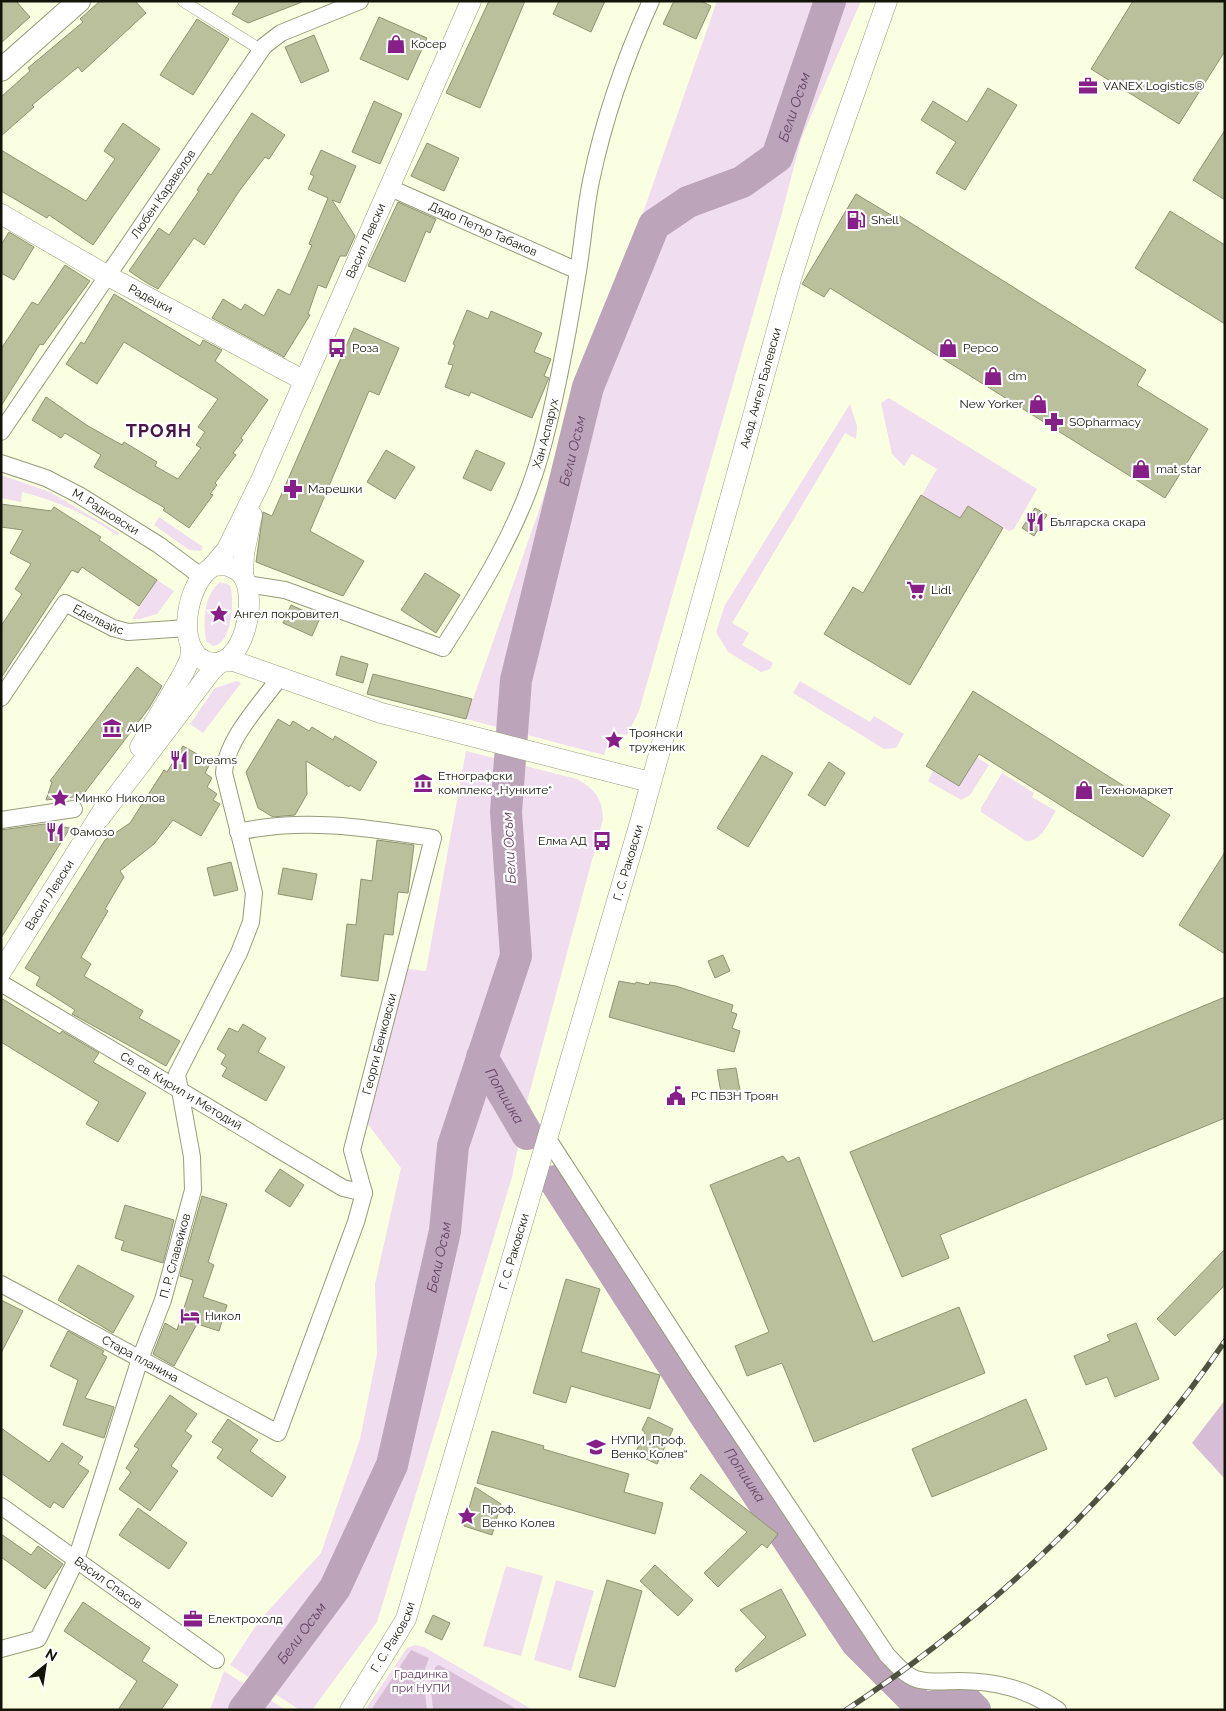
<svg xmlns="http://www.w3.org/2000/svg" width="1226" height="1711" viewBox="0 0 1226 1711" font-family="Raleway,sans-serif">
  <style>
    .green { fill: #f0ddef }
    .forest { fill: #d7bed6 }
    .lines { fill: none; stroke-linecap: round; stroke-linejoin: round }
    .river { stroke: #bca4bb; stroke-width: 32 }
    .building { fill: #babf9c; stroke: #8f9372 }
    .pedestrian-casing { stroke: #979b7a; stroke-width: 12 }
    .minor-casing { stroke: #979b7a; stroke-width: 18 }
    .tertiary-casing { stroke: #979b7a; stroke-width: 21 }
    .secondary-casing { stroke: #979b7a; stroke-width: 24 }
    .pedestrian { stroke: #fff; stroke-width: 11 }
    .minor { stroke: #fff; stroke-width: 16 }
    .tertiary { stroke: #fff; stroke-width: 20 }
    .secondary { stroke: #fff; stroke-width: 22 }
    .rail-casing { stroke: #4f5141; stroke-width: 5.5 }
    .rail { stroke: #fff; stroke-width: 4; stroke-dasharray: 11; stroke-linecap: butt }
    .labels { text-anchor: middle; stroke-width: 4.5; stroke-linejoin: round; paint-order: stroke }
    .poi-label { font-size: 12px; fill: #131408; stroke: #fff; text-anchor: start }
    .street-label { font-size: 12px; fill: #131408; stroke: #fff }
    .park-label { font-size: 12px; fill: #644063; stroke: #fff }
    .water-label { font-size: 14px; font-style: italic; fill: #654164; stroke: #fff }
    .district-label { font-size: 18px; font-weight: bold; letter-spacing: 1px; fill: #461647; stroke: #fff }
  </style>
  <rect width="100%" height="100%" fill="#faffe2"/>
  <!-- green -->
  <g class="green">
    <polygon points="717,1 861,1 801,139 782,213 639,711 627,735 611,733 604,755 466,719"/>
    <polygon points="889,398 1037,489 1014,529 1009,531 968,507 960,518 922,495 937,469 912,454 904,466 892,454 881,403"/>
    <polygon points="850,404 857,426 856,439 845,433 732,623 749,633 742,645 773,663 770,669 761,672 728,652 716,632 725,605"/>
    <path d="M 1,475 L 50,492 L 119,533 L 118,536 C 88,515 58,501 22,492 L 21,502 L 1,498 Z"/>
    <polygon points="159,517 203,547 201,551 189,550 154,525"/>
    <polygon points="157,580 174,591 157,614 140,619 132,619"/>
    <path d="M 220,582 L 230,585 C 235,600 232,644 213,646 L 206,641 C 203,622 203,596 220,582 Z"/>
    <polygon points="237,681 241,683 203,733 190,724 215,688"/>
    <polygon points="800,681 870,722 874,716 904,734 896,748 884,749 793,693"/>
    <polygon points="947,739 989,765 970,795 961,800 928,781 933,771 959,786 973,764"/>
    <path d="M 466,751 L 577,779 C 596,790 602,798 603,819 L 527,1102 L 512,1177 L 377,1622 L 312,1710 L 300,1710 L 230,1665 L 259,1621 L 321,1553 L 360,1439 L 377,1354 L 375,1284 L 401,1168 L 361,1115 L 401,968 L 426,971 Z"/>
    <path d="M 1002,773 L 1034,793 L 1032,797 L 1056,811 C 1048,822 1042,842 1026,841 L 981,812 L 981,808 Z"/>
    <polygon points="506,1566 543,1576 521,1656 483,1646"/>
    <polygon points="556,1580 594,1591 571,1671 534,1660"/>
    <polygon points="415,1645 424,1647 533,1710 365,1710 407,1648"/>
    <polygon points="224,1671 286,1710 210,1710"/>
    <polygon points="925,1693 959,1710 907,1710"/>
  </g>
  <!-- forest -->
  <g class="forest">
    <polygon points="559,1175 565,1178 879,1645 860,1655 584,1249 552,1186 553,1178"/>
    <polygon points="1225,1400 1225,1479 1192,1443"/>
    <polygon points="411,1650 429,1658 423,1674 427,1710 371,1710"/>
    <polygon points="439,1665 518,1710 433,1710 430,1678 436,1666"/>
  </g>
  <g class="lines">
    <!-- river -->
    <g class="river">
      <path id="s1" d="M 482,1057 L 527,1134"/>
      <path id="s2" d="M 555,1181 L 703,1412 L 857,1643 L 922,1708 L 966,1701 L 975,1710"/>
      <path id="s3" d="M 244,1710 L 335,1588 L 392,1465 L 445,1231 L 453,1146 L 516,956 L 506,812 L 516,680 L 588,387 L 654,225 L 688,202 L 742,182 L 777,157 L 830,1"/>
    </g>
  </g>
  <!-- building -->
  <g class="building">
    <polygon points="1,1 16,1 30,17 1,43"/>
    <polygon points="100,1 135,1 146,13 82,72 78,67 32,105 34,107 1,136 1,97 30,71 28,68 83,22 80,19"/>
    <polygon points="240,1 301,1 302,2 248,23 232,14"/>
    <polygon points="489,1 525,1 480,108 446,93"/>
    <polygon points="559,1 605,1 591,32 553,14"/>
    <polygon points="674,1 701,1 711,6 696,39 663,24"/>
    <polygon points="1133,1 1225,1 1225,51 1179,124 1091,69"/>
    <polygon points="379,17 427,38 408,80 360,59"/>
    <polygon points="197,19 229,39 193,95 160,75"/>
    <polygon points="314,35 329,71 301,83 285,47"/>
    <polygon points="988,88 1017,105 965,190 936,173 956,142 921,120 933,101 967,122"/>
    <polygon points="374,101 402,114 380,164 352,152"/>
    <polygon points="252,113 285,135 269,159 265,157 240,190 204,245 194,238 158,289 147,283 129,271 159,228 169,235 199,191 197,190 208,173 211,175"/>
    <polygon points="123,123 160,149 93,245 49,215 47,218 1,191 1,150 86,201 115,159 104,151"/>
    <polygon points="1225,130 1225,200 1193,180"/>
    <polygon points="427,143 459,158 444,191 411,176"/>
    <polygon points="321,150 356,166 340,203 332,200 355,236 346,256 340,256 326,288 318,285 308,314 310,315 284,357 212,318 223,299 241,310 245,304 264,316 278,289 290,295 312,245 309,244 328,198 308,189 314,176 310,174"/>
    <polygon points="856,194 896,218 898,215 1146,370 1137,385 1208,429 1165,498 830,288 824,297 802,284"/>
    <polygon points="398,202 436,219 430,233 426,231 405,282 368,266"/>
    <polygon points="1170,211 1225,245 1225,324 1135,268"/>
    <polygon points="9,232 34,247 14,280 1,273 1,245"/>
    <polygon points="65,265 90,281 43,345 40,344 1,406 1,349 32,302 38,305"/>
    <polygon points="114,294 200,346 203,340 222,350 215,361 268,400 241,438 243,440 233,453 236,455 215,483 217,485 210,494 213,495 189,528 163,510 165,508 94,467 101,455 65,433 61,438 32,420 46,397 88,426 122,445 124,442 157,462 155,466 178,479 201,448 196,445 205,432 198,427 218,399 124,342 97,384 66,364 81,342 84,344"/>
    <polygon points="467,310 488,319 491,311 542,333 534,352 551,359 544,376 549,378 548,380 532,418 471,392 469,396 445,387 453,365 448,364 455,345 453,344"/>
    <polygon points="354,328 399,348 379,395 369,391 310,531 364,561 343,596 256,562 263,512 272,516"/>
    <polygon points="386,450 415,467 395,499 367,482"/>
    <polygon points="476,450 505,463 491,491 463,478"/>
    <polygon points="921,495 960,518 968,506 1003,528 910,685 824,634 853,587 863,593"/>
    <polygon points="1,504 51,511 54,507 101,537 99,540 157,580 139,606 82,567 78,573 72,570 1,678 1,626 22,594 15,589 31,564 10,553 23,530 1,527"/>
    <polygon points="1035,508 1047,515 1034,536 1022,528"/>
    <polygon points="425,573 460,595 436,633 401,610"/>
    <polygon points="291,605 320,618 312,636 283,623"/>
    <polygon points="341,656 368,664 363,683 336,675"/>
    <polygon points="137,667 162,686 149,708 82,796 46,800 52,782 50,781"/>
    <polygon points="373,674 472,699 466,719 367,694"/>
    <polygon points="973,691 1170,815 1143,857 979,754 959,786 926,766"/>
    <polygon points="278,719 290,726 293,721 309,731 312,727 333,740 335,736 377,762 360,791 350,785 349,787 306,761 307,794 295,815 273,817 258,808 246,772"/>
    <polygon points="183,746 211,762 205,773 212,778 207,787 217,794 213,800 220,804 201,836 173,820 154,844 120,871 124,877 105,909 108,911 81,957 91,964 84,976 143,1011 139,1018 180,1041 166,1066 72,1014 75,1010 36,985 40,977 25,968 105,840 130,823 164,770 167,772"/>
    <polygon points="762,755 793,773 748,847 717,828"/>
    <polygon points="829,762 845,773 825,806 808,795"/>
    <polygon points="44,824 70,828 1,938 1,830"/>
    <polygon points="377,840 414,845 408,893 398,892 393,935 384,934 378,981 341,976 347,924 356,925 361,879 372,881"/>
    <polygon points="1225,852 1225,954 1179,925"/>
    <polygon points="231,862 238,890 214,896 207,868"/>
    <polygon points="283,868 317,874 312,900 278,894"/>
    <polygon points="723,955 730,971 715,978 708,961"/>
    <polygon points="619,981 635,984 636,982 649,985 650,982 676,986 733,1005 731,1012 737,1014 732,1028 740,1031 734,1052 609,1017"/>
    <polygon points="1225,997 1225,1118 940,1235 949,1258 902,1277 850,1152"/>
    <polygon points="1,998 60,1034 62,1031 99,1053 93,1062 146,1093 118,1142 86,1124 99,1102 1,1042"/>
    <polygon points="243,1024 266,1038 258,1052 285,1067 266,1101 222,1076 227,1068 221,1064 226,1055 217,1049 229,1028 238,1032"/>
    <polygon points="736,1068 741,1096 722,1098 717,1070"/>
    <polygon points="783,1156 788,1162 799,1157 873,1342 959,1307 985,1373 814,1442 782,1363 747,1376 735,1346 769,1332 710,1185"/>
    <polygon points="280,1169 304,1185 290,1207 265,1191"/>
    <polygon points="202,1196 227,1204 208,1262 214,1265 203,1297 227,1305 219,1331 197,1324 174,1366 153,1354 165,1323 177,1330 193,1280 180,1276"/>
    <polygon points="125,1205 174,1220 163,1263 121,1250 124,1241 115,1238"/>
    <polygon points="1225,1249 1225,1285 1175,1336 1157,1319"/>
    <polygon points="78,1265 134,1296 113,1333 58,1300"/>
    <polygon points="566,1279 600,1289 581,1352 660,1375 650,1409 571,1386 566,1403 533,1393"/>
    <polygon points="1,1300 23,1311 1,1353"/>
    <polygon points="1136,1323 1159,1379 1115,1397 1107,1377 1086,1385 1074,1356 1110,1341 1107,1335"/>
    <polygon points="68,1331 104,1351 102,1354 107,1357 85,1398 114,1407 104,1438 63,1425 78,1380 50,1366"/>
    <polygon points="170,1395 197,1414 185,1431 192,1436 171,1466 178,1471 150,1511 119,1489 131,1472 126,1468 139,1449 134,1446"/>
    <polygon points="1026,1399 1047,1449 932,1497 912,1449"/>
    <polygon points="648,1417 673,1429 657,1464 635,1454 645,1432 642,1430"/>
    <polygon points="228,1419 258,1440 250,1451 286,1477 272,1497 217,1458 223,1449 212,1442"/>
    <polygon points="1,1428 49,1462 62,1443 83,1457 78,1464 89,1471 63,1508 54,1502 50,1508 1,1473"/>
    <polygon points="492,1431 544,1446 543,1449 629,1474 624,1492 663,1503 655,1534 477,1483"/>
    <polygon points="701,1474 778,1534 767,1548 762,1544 718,1587 704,1573 747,1532 690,1488"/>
    <polygon points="475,1487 501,1504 492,1535 464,1526"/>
    <polygon points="138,1508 187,1543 169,1569 119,1535"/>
    <polygon points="1,1534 31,1555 38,1546 63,1564 45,1589 1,1557"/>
    <polygon points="655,1565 693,1600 678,1616 640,1581"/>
    <polygon points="607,1580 642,1591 615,1687 579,1677"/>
    <polygon points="781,1589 806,1635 736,1672 735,1669 766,1637 740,1610"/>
    <polygon points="83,1602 150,1648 142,1661 178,1685 161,1710 118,1710 137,1681 64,1631"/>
    <polygon points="433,1615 450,1623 442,1640 425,1632"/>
  </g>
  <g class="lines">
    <!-- pedestrian casing -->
    <g class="pedestrian-casing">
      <polyline id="pedestrian" points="183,1 261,50"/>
    </g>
    <!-- minor casing -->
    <g class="minor-casing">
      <g id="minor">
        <path id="s4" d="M 388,187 L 578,271"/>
        <path id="s5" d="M 1,432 L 264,46 L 281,33 L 360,1"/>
        <path id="s6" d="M 1,463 L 46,478 L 79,495 L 159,545 L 202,577"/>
        <path id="s7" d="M 247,584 L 285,590 L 443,648 C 482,587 520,526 540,456 C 557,396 568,333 578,271 C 583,241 585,210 591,181 C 604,119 625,58 651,1"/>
        <path id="s8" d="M 1,698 L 65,603 L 113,628 L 128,632 L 188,628"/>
        <polyline points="1,820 74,809"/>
        <path id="s9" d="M 1,983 L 343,1188 L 364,1193"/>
        <path d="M 546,1136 L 697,1369 L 887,1655 C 896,1664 907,1678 920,1680 C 932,1683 947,1681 959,1681 C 996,1681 1027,1689 1058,1710"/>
        <path id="s10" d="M 1,1284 L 278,1433 L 356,1222 L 364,1193 L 352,1150 L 433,838 C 369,828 303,817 238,832"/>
        <path id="s11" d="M 1,1506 L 216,1660"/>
        <path id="s12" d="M 1,1649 L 38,1639 L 76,1560 L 140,1359 L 163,1300 L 193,1190 L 192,1157 L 177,1074 L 239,953 L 251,922 L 254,893 L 224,773 C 226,739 261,704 280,677"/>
      </g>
    </g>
    <!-- tertiary casing -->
    <g class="tertiary-casing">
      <g id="tertiary">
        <path id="s13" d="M 1,214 L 108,276 L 303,380"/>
        <path d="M 226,565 C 232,568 238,569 242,575 C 259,596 244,672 208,662 C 174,652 186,583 212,567 C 215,565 222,566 226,565 Z"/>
        <path id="s14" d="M 213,566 L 227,549 L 261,480 L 471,1"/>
        <polyline points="243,575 244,554 252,515"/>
        <polyline points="140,747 184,672 190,659 191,648"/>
        <polyline points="99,819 212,670 221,662 234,661 381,713 650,782"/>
        <path id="s15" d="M 1,972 L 105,807"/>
        <path id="s16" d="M 350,1710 L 406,1619 L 639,826 L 791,279 L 809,222 L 887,1"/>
      </g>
    </g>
    <!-- secondary casing -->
    <g class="secondary-casing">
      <polyline id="secondary" points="1,70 79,1"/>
    </g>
    <!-- pedestrian -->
    <use href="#pedestrian" class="pedestrian"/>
    <!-- minor -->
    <use href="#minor" class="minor"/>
    <!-- tertiary -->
    <use href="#tertiary" class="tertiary"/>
    <!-- secondary -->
    <use href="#secondary" class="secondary"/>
    <!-- rail casing -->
    <g class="rail-casing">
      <path id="rail" d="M 846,1710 C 993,1613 1125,1487 1225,1341"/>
    </g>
    <!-- rail -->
    <use href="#rail" class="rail"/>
  </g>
  <!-- icons -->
  <defs>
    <g id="shop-bare" transform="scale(1.5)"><path d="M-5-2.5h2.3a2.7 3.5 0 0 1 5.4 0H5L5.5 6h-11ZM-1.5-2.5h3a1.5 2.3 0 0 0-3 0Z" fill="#862088" stroke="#fff" stroke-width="2.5" paint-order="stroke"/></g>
    <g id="office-bare" transform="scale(1.5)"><path d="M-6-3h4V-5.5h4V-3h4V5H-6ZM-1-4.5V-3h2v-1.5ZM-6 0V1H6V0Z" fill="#862088" stroke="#fff" stroke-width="2.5" paint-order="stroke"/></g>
    <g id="fuel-bare" transform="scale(1.5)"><path d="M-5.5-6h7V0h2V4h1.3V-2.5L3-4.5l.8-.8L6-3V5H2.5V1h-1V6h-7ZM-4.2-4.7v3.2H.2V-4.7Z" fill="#862088" stroke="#fff" stroke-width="2.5" paint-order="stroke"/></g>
    <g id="bus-bare" transform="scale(1.5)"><path d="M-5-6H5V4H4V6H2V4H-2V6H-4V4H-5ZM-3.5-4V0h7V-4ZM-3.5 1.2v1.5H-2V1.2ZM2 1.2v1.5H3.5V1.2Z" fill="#862088" stroke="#fff" stroke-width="2.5" paint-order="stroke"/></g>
    <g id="pharmacy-bare" transform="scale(1.5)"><path d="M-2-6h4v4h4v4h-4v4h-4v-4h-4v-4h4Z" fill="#862088" stroke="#fff" stroke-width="2.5" paint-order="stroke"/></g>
    <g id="restaurant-bare" transform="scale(1.5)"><path d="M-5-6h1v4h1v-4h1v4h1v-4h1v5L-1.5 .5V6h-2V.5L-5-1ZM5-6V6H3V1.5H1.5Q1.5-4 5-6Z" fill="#862088" stroke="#fff" stroke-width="2.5" paint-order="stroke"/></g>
    <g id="supermarket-bare" transform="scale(1.5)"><path d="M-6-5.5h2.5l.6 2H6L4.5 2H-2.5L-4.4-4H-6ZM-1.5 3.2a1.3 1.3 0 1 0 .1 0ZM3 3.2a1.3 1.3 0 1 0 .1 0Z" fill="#862088" stroke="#fff" stroke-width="2.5" paint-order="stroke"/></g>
    <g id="sight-bare" transform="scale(1.5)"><path d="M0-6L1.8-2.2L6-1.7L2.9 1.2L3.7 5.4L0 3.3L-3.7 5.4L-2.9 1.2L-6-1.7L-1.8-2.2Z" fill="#862088" stroke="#fff" stroke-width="2.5" paint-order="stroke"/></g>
    <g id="museum-bare" transform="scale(1.5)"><path d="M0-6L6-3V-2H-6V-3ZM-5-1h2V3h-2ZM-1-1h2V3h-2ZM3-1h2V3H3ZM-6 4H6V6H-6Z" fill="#862088" stroke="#fff" stroke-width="2.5" paint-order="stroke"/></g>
    <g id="civic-bare" transform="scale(1.5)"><path d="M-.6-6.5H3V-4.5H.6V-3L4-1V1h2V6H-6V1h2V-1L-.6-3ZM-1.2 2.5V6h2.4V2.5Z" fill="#862088" stroke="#fff" stroke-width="2.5" paint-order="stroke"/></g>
    <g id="hotel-bare" transform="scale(1.5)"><path d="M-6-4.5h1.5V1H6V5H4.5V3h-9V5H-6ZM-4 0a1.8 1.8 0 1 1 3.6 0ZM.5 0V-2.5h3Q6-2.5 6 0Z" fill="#862088" stroke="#fff" stroke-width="2.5" paint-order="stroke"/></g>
    <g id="school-bare" transform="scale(1.5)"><path d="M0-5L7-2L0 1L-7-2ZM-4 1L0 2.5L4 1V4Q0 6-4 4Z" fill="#862088" stroke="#fff" stroke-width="2.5" paint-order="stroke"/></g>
  </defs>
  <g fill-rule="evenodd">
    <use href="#shop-bare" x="396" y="44"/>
    <use href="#office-bare" x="1088" y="86"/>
    <use href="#fuel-bare" x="856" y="220"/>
    <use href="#bus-bare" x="337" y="348"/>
    <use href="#shop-bare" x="948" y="348"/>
    <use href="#shop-bare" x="993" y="376"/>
    <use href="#shop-bare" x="1038" y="404"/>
    <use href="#pharmacy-bare" x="1054" y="422"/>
    <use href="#shop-bare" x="1141" y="469"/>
    <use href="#pharmacy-bare" x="293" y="489"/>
    <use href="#restaurant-bare" x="1035" y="522"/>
    <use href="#supermarket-bare" x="916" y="590"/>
    <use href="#sight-bare" x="219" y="614"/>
    <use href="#museum-bare" x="112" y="728"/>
    <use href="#sight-bare" x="614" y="740"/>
    <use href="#restaurant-bare" x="179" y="760"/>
    <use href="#museum-bare" x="423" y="783"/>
    <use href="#shop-bare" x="1084" y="790"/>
    <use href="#sight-bare" x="60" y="798"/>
    <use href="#restaurant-bare" x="55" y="832"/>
    <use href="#bus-bare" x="602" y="841"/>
    <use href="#civic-bare" x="676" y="1096"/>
    <use href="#hotel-bare" x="190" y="1316"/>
    <use href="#school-bare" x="596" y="1447"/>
    <use href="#sight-bare" x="467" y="1516"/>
    <use href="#office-bare" x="193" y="1619"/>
  </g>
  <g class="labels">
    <!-- poi labels -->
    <g class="poi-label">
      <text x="411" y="48">Косер</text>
      <text x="1103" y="90">VANEX Logistics®</text>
      <text x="871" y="224">Shell</text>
      <text x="352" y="352">Роза</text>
      <text x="963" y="352">Pepco</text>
      <text x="1008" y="380">dm</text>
      <text x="1023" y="408" text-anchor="end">New Yorker</text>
      <text x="1069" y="426">SOpharmacy</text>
      <text x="1156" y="473">mat star</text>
      <text x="308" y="493">Марешки</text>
      <text x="1050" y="526">Българска скара</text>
      <text x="931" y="594">Lidl</text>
      <text x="234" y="618">Ангел покровител</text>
      <text x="127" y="732">АИР</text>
      <text x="629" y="737">Троянски<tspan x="629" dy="14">труженик</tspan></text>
      <text x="194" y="764">Dreams</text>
      <text x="438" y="780">Етнографски<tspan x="438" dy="14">комплекс „Нунките“</tspan></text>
      <text x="1099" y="794">Техномаркет</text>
      <text x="75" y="802">Минко Николов</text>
      <text x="70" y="836">Фамозо</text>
      <text x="587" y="845" text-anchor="end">Елма АД</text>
      <text x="691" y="1100">РС ПБЗН Троян</text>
      <text x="205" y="1320">Никол</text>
      <text x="611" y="1444">НУПИ „Проф.<tspan x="611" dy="14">Венко Колев“</tspan></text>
      <text x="482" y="1513">Проф.<tspan x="482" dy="14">Венко Колев</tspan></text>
      <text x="208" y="1623">Електрохолд</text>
    </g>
    <!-- street labels -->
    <g class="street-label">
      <text dy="4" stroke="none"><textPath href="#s5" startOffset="288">Любен Каравелов</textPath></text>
      <text dy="4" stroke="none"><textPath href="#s4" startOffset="104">Дядо Петър Табаков</textPath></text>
      <text dy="4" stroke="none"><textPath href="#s14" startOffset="360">Васил Левски</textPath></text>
      <text dy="4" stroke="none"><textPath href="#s13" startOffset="172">Радецки</textPath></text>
      <text dy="4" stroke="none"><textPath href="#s16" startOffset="1388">Акад. Ангел Балевски</textPath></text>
      <text dy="4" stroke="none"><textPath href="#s7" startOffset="446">Хан Аспарух</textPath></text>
      <text dy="4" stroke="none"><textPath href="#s6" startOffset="116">М. Радковски</textPath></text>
      <text dy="4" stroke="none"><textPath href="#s8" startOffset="152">Еделвайс</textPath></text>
      <text dy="4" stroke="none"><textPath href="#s16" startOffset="895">Г. С. Раковски</textPath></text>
      <text dy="4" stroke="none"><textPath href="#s15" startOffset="91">Васил Левски</textPath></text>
      <text dy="4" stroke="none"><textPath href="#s10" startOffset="724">Георги Бенковски</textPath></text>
      <text dy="4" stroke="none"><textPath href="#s9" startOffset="210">Св. св. Кирил и Методий</textPath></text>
      <text dy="4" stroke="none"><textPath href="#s16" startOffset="490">Г. С. Раковски</textPath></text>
      <text dy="4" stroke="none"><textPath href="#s12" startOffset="446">П. Р. Славейков</textPath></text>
      <text dy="4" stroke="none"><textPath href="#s10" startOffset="158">Стара планина</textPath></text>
      <text dy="4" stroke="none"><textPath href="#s11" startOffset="132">Васил Спасов</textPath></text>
      <text dy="4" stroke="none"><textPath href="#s16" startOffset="85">Г. С. Раковски</textPath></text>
    </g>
    <!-- park labels -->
    <g class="park-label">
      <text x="421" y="1678">Градинка<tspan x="421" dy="14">при НУПИ</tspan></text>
    </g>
    <!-- water labels -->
    <g class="water-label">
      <text dy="5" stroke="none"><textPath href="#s3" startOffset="1761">Бели Осъм</textPath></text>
      <text dy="5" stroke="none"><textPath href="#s3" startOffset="1326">Бели Осъм</textPath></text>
      <text transform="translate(509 848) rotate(-93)" y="5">Бели Осъм</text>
      <text dy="5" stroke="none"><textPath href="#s1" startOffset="45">Попишка</textPath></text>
      <text dy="5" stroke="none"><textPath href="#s3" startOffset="501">Бели Осъм</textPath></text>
      <text dy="5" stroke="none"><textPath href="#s2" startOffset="350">Попишка</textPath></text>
      <text dy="5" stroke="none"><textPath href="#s3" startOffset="96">Бели Осъм</textPath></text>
    </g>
    <!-- district labels -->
    <g class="district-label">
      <text x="159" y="437">ТРОЯН</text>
    </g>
  </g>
  <!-- border -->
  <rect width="1226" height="1711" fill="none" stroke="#131408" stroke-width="5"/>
  <!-- north arrow -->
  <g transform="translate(45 1666) rotate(30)" stroke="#ffffff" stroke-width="4" paint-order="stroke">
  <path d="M0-4L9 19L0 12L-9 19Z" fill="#131408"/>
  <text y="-8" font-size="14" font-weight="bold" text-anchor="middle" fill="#131408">N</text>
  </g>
</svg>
